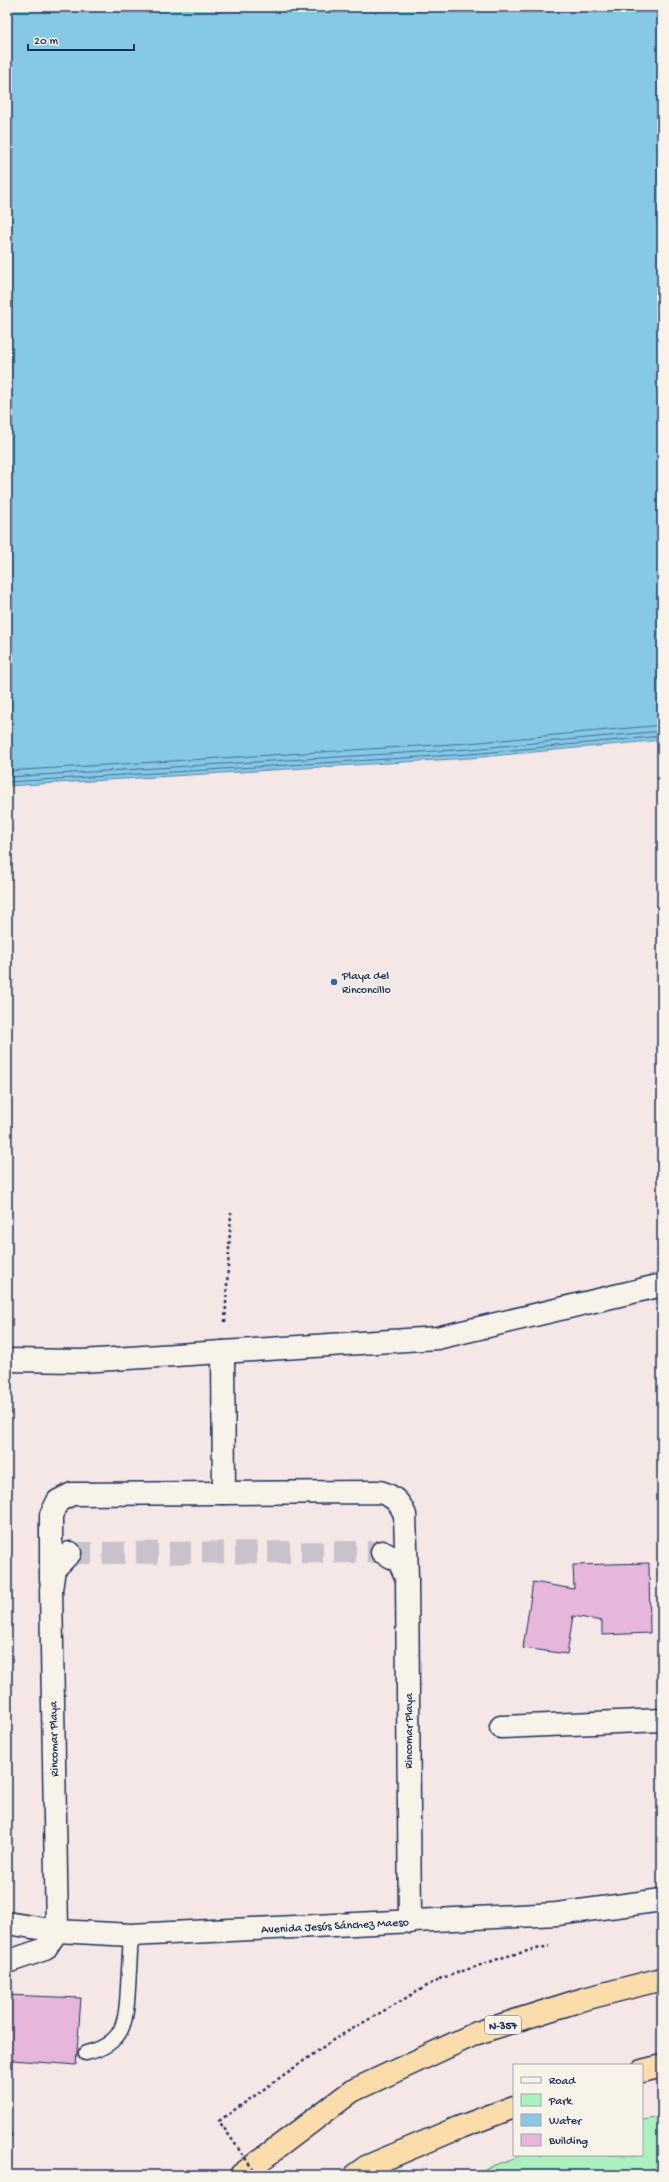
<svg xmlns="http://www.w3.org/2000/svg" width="669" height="2182" viewBox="0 0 669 2182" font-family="'Gochi Hand',sans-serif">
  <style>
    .green { fill: #aaf1be; stroke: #62908e }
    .water { fill: #85c9e6; stroke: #5b8bb0 }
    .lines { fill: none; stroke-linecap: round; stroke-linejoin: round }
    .shore { stroke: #456d94; stroke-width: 1 }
    .building { fill: #e6b7da; stroke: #1b2f5e }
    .street-tunnel { stroke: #c9c2ca; stroke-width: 22; stroke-dasharray: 22 11; stroke-linecap: butt }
    .lane-casing { stroke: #1b2f5e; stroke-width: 17 }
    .street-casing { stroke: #1b2f5e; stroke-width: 25 }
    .secondary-casing { stroke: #1b2f5e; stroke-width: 25 }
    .highway-casing { stroke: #1b2f5e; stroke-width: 25 }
    .path { stroke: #1b2f5e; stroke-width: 2.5; stroke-dasharray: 3 3; stroke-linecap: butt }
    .lane { stroke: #f7f3e8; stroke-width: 14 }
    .street { stroke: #f7f3e8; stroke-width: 22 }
    .secondary { stroke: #f7f3e8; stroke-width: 22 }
    .highway { stroke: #fbddab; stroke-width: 22 }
    .path-bridge { stroke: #1b2f5e; stroke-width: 2.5; stroke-dasharray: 3 3; stroke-linecap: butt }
    .poi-dot { fill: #1f6fb2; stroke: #f7f3e8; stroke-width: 1.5 }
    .labels { text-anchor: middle; stroke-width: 3; stroke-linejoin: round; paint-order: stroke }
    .shield { fill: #f7f3e8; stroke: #5d6a87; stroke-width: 1 }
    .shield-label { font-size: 11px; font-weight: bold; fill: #1b2f5e }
    .poi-label { font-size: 12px; fill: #1b2f5e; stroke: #f7f3e8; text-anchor: start }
    .street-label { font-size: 12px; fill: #1b2f5e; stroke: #f7f3e8 }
  </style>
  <rect width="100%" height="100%" fill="#f4e7e5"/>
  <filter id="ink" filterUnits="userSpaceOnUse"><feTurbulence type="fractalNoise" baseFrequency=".025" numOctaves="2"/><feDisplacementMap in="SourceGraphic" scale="8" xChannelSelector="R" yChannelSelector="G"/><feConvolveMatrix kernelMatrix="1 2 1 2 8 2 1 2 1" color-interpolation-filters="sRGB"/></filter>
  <g filter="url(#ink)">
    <!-- green -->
    <polygon class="green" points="662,2117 662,2166 637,2175 469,2175 522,2155 642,2155 642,2120"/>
    <!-- water -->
    <polygon class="water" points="7,7 662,7 662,740 470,758 7,786"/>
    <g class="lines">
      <!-- shore -->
      <g class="shore">
        <polyline points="7,771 469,743 662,725"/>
        <polyline points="7,777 470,749 662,731"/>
        <polyline points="7,782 470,754 662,736"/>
      </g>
    </g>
    <!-- building -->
    <g class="building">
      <polygon points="649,1563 650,1633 602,1635 602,1621 573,1616 567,1654 523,1648 533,1582 574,1589 573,1565"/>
      <polygon points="7,1995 81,1998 76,2065 12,2060 7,2062"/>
      <polygon points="7,2124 12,2136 7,2139"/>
    </g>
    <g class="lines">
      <!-- street-tunnel -->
      <polyline class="street-tunnel" points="70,1553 382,1552"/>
      <!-- lane casing -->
      <g class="lane-casing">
        <path id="lane" d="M 86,2053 C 124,2044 126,2023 128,1988 C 129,1970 130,1953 131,1935"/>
      </g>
      <!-- street casing -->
      <g class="street-casing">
        <g id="street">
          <polyline points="223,1352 224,1493"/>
          <polyline points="7,1360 82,1361 437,1338 662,1285"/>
          <polyline points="382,1552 399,1561 407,1579 410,1922"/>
          <path d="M 51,1580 L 51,1515 L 58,1501 L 72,1494 L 380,1492 C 393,1496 400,1502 405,1515 L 407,1579"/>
          <polyline points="501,1727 662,1720"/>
          <polyline points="57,1931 51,1590 54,1569 70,1553"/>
        </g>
      </g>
      <!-- secondary casing -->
      <g class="secondary-casing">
        <g id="secondary">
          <polyline points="7,1923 57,1931 131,1935 557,1914 662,1900"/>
          <polyline points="7,1962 45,1949 57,1931"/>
        </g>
      </g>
      <!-- highway casing -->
      <g class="highway-casing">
        <g id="highway">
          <polyline points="642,2071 662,2066"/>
          <polyline points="241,2175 352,2091 477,2033 584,1999 662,1979"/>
          <polyline points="355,2175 366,2167 458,2128 514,2107"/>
        </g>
      </g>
      <!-- path -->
      <g class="path">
        <polyline points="225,1322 231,1213"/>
        <polyline points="439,1979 507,1956 549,1946"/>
        <polyline points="656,2175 662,2173"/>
      </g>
      <!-- lane -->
      <use href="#lane" class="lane"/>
      <!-- street -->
      <use href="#street" class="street"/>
      <!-- secondary -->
      <use href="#secondary" class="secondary"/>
      <!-- highway -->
      <use href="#highway" class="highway"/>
      <!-- path-bridge -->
      <polyline class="path-bridge" points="257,2175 219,2121 333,2040 439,1979"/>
    </g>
  </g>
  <!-- markers -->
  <circle class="poi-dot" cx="334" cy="982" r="4"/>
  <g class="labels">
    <!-- shield labels -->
    <rect class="shield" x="485" y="2016" width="36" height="18" rx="3"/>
    <g class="shield-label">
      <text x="503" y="2029">N-357</text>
    </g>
    <!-- poi labels -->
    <g class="poi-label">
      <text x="342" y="979">Playa del<tspan x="342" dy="14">Rinconcillo</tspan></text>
    </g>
    <!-- street labels -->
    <g class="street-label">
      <text transform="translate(408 1731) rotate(-90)" y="4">Rincomar Playa</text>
      <text transform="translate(53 1739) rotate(-91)" y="4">Rincomar Playa</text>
      <text transform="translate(335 1925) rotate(-3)" y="4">Avenida Jesús Sánchez Maeso</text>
    </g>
  </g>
  <!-- margin -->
  <rect width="669" height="2182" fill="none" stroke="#f7f3e8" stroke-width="24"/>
  <rect x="12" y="12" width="645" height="2158" fill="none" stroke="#1b2f5e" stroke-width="1.5" filter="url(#ink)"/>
  <!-- legend -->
  <rect x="513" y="2064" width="130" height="92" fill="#f7f3e8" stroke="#9fa5b1"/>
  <rect x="521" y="2077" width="20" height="6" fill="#f7f3e8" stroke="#9fa5b1"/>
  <text x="549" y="2084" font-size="12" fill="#1b2f5e">Road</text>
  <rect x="521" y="2094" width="20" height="12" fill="#aaf1be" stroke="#9fa5b1"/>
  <text x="549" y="2104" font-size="12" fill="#1b2f5e">Park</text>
  <rect x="521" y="2114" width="20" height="12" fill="#85c9e6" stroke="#9fa5b1"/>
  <text x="549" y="2124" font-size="12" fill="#1b2f5e">Water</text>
  <rect x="521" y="2134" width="20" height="12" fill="#e6b7da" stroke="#9fa5b1"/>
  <text x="549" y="2144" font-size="12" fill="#1b2f5e">Building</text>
  <!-- scale -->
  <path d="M28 44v6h106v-6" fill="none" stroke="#1b2f5e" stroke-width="2"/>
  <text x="34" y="44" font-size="12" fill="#1b2f5e" stroke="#f7f3e8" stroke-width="3" paint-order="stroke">20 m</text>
</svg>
